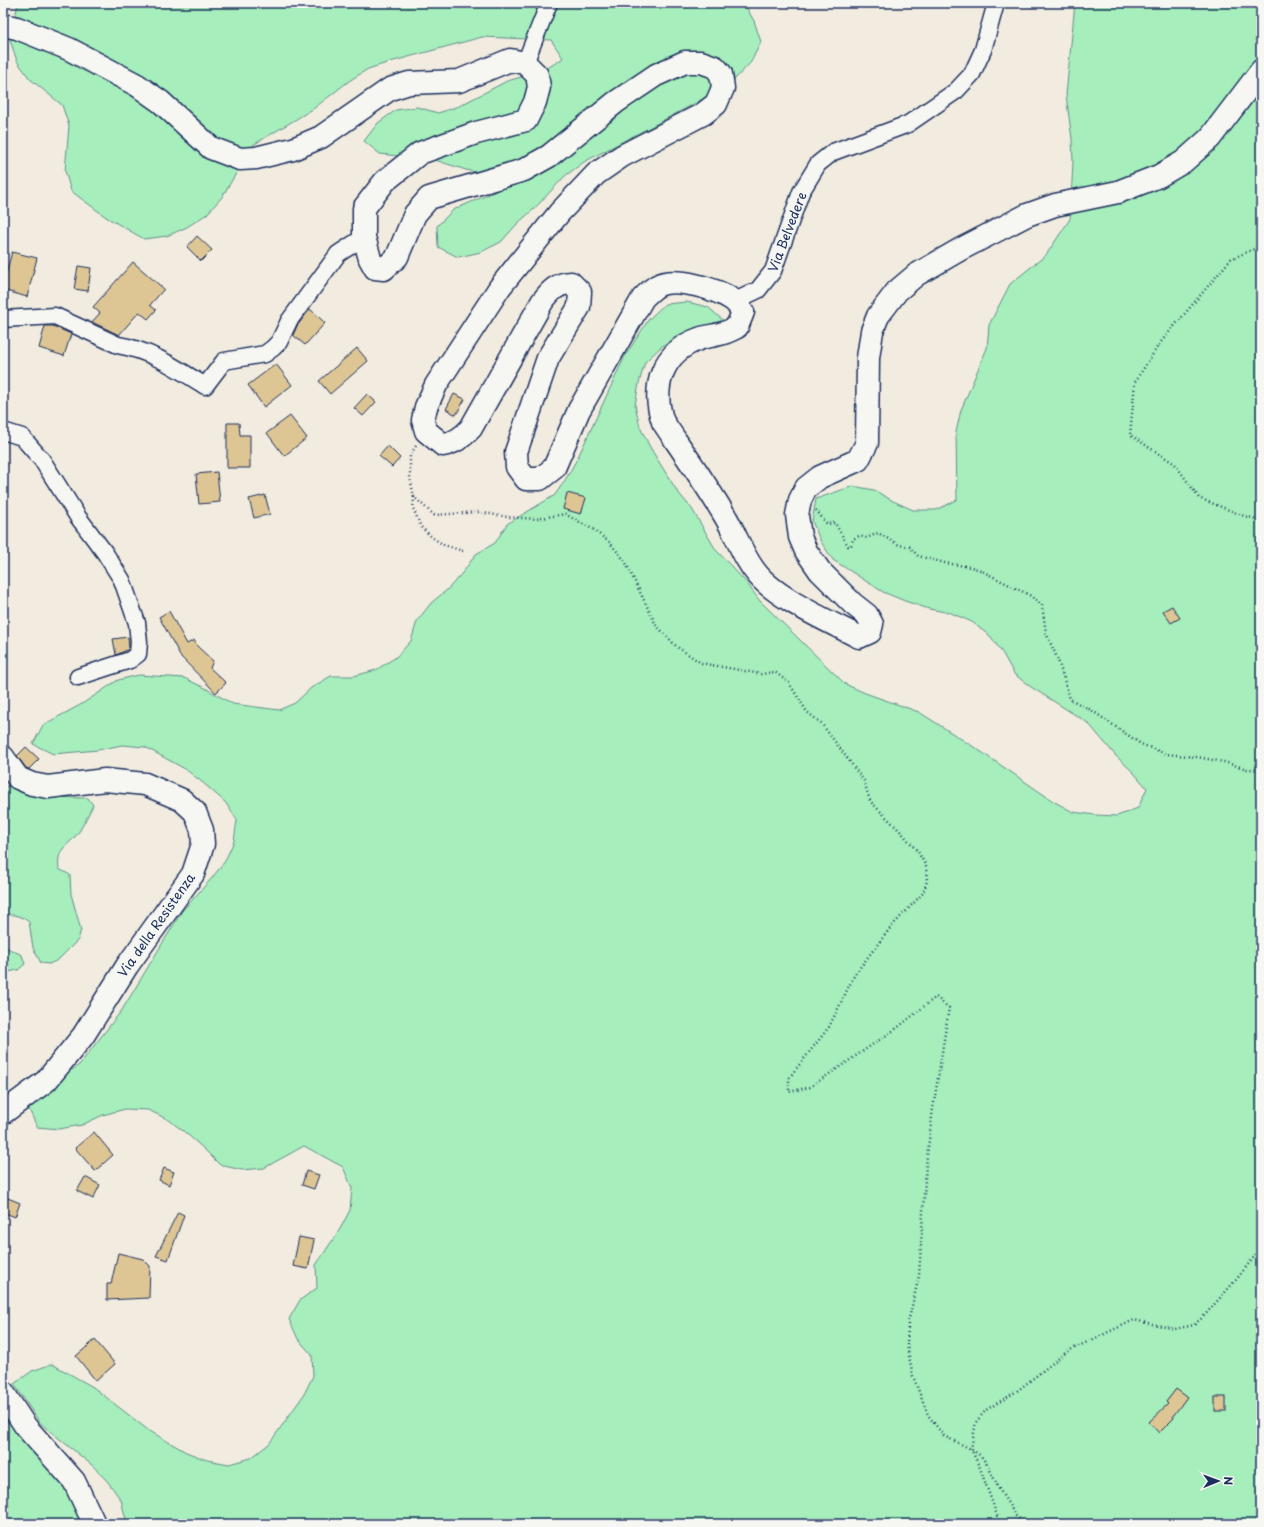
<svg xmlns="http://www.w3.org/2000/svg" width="1264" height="1527" viewBox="0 0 1264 1527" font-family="'Playpen Sans',sans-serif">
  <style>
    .green { fill: #a6eebb; stroke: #608e8c }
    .building { fill: #dec594; stroke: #1b2f5e }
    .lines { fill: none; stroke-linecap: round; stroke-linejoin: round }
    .street-casing { stroke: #1b2f5e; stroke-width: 19 }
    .secondary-casing { stroke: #1b2f5e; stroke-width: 25 }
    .path { stroke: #1b2f5e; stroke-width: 2.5; stroke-dasharray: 1 3; stroke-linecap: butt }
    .street { stroke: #f6f6f2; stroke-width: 16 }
    .secondary { stroke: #f6f6f2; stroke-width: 22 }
    .labels { text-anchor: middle; stroke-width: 3; stroke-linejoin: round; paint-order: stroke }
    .street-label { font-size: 13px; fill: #1b2f5e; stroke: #f6f6f2 }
  </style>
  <rect width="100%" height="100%" fill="#f1ecdf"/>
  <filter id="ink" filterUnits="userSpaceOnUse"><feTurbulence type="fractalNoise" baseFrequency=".025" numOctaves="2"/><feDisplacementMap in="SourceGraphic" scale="8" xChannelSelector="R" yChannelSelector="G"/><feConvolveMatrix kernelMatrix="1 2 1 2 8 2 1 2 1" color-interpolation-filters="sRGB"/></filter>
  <g filter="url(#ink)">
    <!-- green -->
    <g class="green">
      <polygon points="18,3 744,3 754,21 761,42 751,62 735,79 696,103 584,162 565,176 534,209 517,224 501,242 481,252 458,257 438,247 437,226 453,210 494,192 513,180 466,170 435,160 380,154 364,141 378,123 396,110 417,107 438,113 459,106 507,81 543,71 563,58 551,40 482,37 390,62 368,69 349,81 313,109 253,145 222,197 207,214 187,227 167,236 144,239 106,217 71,191 65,171 69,126 62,105 30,79 17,61 10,40"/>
      <polygon points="1075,3 1261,3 1261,1524 127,1524 121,1500 108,1482 93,1466 40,1423 14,1384 32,1371 52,1364 93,1387 148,1430 186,1452 207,1460 229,1464 251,1458 269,1444 303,1396 313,1376 312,1355 298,1339 289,1319 300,1300 317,1288 316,1265 340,1229 350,1210 352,1188 343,1167 304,1146 264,1168 242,1170 220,1165 204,1149 187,1134 169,1120 148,1110 125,1109 103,1115 82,1125 59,1129 37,1127 28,1107 47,1095 61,1077 79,1065 122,1010 182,911 212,878 225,861 234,841 237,820 225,802 202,782 185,769 145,747 122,745 98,750 53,754 33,744 43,725 82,704 118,680 139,675 184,678 205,688 233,704 279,710 295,703 311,688 331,676 354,676 376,670 396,657 411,641 417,621 431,603 448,589 463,572 476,554 495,543 507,524 555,495 567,477 578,457 625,356 649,319 665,304 687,302 708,307 725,322 683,336 662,346 645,362 639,383 635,405 640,427 651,449 677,491 692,509 716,550 746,582 759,600 845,684 865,693 919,712 980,751 1053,801 1073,812 1095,815 1117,816 1138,808 1147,788 1133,772 1116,756 1088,723 1031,687 1014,674 1003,654 991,637 972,622 951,613 929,609 905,601 883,592 833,560 821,542 812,521 816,499 853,486 874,490 893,501 913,510 936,510 957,500 956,432 961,410 987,348 989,325 1010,284 1046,255 1070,219 1073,162 1072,139 1066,95"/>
      <path d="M 9,786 L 43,797 L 88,798 L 93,805 C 89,813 85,822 80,830 C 70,847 56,845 59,869 L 70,875 L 71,894 L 81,930 L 78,940 L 58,960 L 49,964 L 41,963 L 33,948 L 29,922 C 21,916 15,914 4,915 L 3,917 L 3,787 Z"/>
      <polygon points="3,943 5,947 22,955 25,964 18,970 3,973"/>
      <polygon points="3,1405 54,1468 73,1497 85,1524 3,1524"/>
    </g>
    <!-- building -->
    <g class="building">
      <polygon points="197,236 212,250 201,261 187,247"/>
      <polygon points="12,252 37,258 27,297 3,290 3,284"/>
      <polygon points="133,262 164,289 150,305 156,310 148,319 139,312 119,335 92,322 100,313 93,307"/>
      <polygon points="78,266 91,268 88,291 74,289"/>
      <polygon points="310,309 325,323 305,345 293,335 297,326"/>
      <polygon points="45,326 53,326 71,334 64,356 39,348"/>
      <polygon points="357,348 368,361 330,394 319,381"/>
      <polygon points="276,364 292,385 264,407 248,385"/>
      <polygon points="367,394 376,402 363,416 354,408"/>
      <polygon points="454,394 465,399 456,415 446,409"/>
      <polygon points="290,416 307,438 284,456 267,433"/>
      <polygon points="227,423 239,423 240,435 250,435 250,468 227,468"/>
      <polygon points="388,446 400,458 392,467 379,456"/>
      <polygon points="217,472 220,502 199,504 196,474"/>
      <polygon points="567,493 586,498 581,514 563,509"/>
      <polygon points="265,495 270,514 254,518 249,499"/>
      <polygon points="1172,606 1180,618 1171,623 1163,611"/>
      <polygon points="169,611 187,644 194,640 197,646 213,661 210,668 226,683 216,693 181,657 159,617"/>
      <polygon points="128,637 129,649 116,655 113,639"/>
      <polygon points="26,747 39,759 29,769 26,768 17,756"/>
      <polygon points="94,1132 113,1155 95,1171 75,1148"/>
      <polygon points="164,1168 174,1172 169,1185 159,1180"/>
      <polygon points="306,1171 319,1175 314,1189 302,1185"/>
      <polygon points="85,1177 100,1185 93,1199 77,1191"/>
      <polygon points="3,1196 20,1203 15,1217 3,1212"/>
      <polygon points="178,1212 184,1215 168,1260 156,1256"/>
      <polygon points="299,1237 314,1240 308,1269 293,1266"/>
      <polygon points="118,1253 143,1259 150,1266 149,1298 107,1300 107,1284 111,1284"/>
      <polygon points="95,1340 115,1364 96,1381 76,1356"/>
      <polygon points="1176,1389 1187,1397 1173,1416 1174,1418 1159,1433 1149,1422 1168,1404 1166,1402"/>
      <rect x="1215" y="1397" width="11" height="14"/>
    </g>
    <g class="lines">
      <!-- street casing -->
      <g class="street-casing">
        <g id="street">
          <polyline points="525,63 549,3"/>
          <polyline points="735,301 758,290 773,271 801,192 818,164 833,152 908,124 956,91 972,74 983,50 996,3"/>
          <path d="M 3,319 L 55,316 L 118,345 C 150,350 178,369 205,386 L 224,361 L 265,354 L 273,348 L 279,342 L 289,321 L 338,254 L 364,237"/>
          <polyline points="3,431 22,437 42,460 78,517 105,553 122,580 137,623 139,642 138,654 130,660 78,677"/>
        </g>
      </g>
      <!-- secondary casing -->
      <g class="secondary-casing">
        <g id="secondary">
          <path d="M 3,25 L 17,28 L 69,49 L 137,85 L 161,102 L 211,148 L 240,159 L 256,158 L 293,149 L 321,137 L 390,89 L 409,83 L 459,81 L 510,60 L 525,63 L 537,75 L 539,87 L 535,102 L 526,120 L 476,133 L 420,153 L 385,181 L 364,208 L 364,237 L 370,259 L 375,268 L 384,269 L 397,257 L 415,214 L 429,198 L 524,170 L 549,156 L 616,102 L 656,75 L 685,62 L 701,62 L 715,67 L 721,74 L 723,88 L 716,104 L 703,114 L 622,156 L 596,174 L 560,212 L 500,287 L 436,385 L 426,407 L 423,420 L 426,431 L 443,445 C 455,443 463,437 471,428 L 542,302 C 550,291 558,283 571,283 L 580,292 L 579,307 L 548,358 L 516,452 L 517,467 L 526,479 L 540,479 L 554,468 L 579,410 L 643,298 C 647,294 652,289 657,286 C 675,276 717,289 733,300 C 737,303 740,308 743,312 L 737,327 C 733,329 728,332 723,333 C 715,336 706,336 699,339 C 662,352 651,387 663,422 C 684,453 706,484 725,516 C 737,536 743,558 758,575 C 778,599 830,622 859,637 L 870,632 L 872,624 L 867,615 L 853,604 L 820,571 L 806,551 L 800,537 L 797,515 L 800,500 L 806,488 L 820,477 L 858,460 L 867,443 L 868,358 L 872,331 L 878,316 L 897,291 L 916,275 L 961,249 L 1027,215 L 1055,205 L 1118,192 L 1159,176 L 1183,162 L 1210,138 L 1261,71"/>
          <polyline points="3,757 18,778 32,784 48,787 105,780 145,784 182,800 195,812 202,830 203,844 193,874 127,966 83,1036 46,1081 3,1113"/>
          <polyline points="3,1392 26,1427 74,1481 93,1521 93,1524"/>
        </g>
      </g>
      <!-- path -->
      <g class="path">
        <polyline points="1261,246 1231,259 1160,343 1135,382 1130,435 1175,464 1199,498 1244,516 1261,520"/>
        <polyline points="416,446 410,455 410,478 414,497 434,515 479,512 508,517 536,519 565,514 594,530 609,542 625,561 656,625 676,646 701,663 761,674 775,672 789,683 807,712 821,723 833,739 864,781 870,801 902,833 918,852 926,866 927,881 923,893 891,927 855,974 829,1027 789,1078 789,1092 810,1087 897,1028 936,997 949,1008 933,1109 926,1164 919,1276 908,1323 907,1346 913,1376 928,1415 944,1436 971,1449 981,1456 988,1466 999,1489 1016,1516 1025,1524"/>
        <polyline points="414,497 413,508 421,527 433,538 444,545 463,551"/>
        <polyline points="816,510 827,524 835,523 848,546 851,546 853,539 859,536 867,538 878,533 899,545 910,547 918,556 945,563 971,567 980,570 1031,596 1042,605 1046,633 1058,660 1070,699 1091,710 1141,744 1166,754 1197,757 1224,762 1247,769 1261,770"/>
        <polyline points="1000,1524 980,1468 971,1449 976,1422 986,1410 1017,1391 1068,1351 1134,1320 1175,1329 1194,1325 1204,1316 1236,1280 1261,1248"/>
      </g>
      <!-- street -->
      <use href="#street" class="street"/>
      <!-- secondary -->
      <use href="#secondary" class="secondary"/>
    </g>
  </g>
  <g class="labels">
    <!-- street labels -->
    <g class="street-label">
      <text transform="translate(787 232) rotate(-69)" y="5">Via Belvedere</text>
      <text transform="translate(156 925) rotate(-55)" y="5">Via della Resistenza</text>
    </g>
  </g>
  <!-- margin -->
  <rect width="1264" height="1527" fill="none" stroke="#f6f6f2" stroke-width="16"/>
  <rect x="8" y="8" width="1248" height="1511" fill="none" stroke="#1b2f5e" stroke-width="1.5" filter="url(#ink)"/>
  <!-- north arrow -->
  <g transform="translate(1218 1481) rotate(89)" stroke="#f6f6f2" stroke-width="3" paint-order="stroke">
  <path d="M0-3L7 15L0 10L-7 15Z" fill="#1b2f5e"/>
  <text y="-6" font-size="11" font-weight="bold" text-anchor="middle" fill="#1b2f5e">N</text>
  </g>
</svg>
